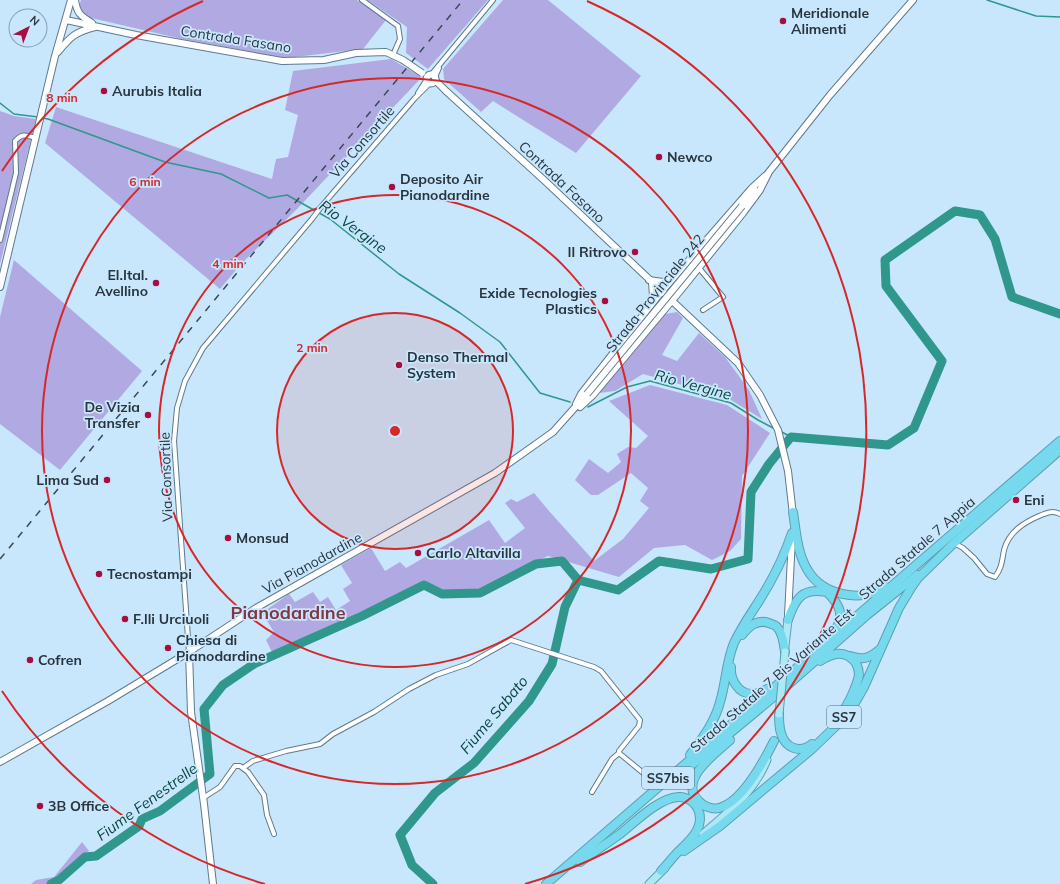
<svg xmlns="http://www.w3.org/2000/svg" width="1060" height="884" viewBox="0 0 1060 884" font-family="Mulish,sans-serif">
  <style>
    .green { fill: #b1a9e2 }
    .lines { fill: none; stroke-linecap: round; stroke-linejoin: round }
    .stream { stroke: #2f978c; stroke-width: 1.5 }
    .river { stroke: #2f978c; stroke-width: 9 }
    .street-casing { stroke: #5e7a8d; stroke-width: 6 }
    .secondary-casing { stroke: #5e7a8d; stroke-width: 8 }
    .primary-casing { stroke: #5ca0b0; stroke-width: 9 }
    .highway-casing { stroke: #5ca0b0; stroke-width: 10 }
    .street { stroke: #fff; stroke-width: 4 }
    .secondary { stroke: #fff; stroke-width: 6 }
    .primary { stroke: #ade8f4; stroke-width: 7 }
    .highway { stroke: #77d9ed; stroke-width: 8 }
    .rail { stroke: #3a4953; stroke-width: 1.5; stroke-dasharray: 7 7; stroke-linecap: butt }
    .secondary-bridge-casing { stroke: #5e7a8d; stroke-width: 8; stroke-linecap: butt }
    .primary-bridge-casing { stroke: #5ca0b0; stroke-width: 9; stroke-linecap: butt }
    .secondary-bridge { stroke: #fff; stroke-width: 6 }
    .primary-bridge { stroke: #ade8f4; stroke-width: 7 }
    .ring { fill: none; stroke: #d62828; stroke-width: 2 }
    .poi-dot { fill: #a60d41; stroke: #c8e7fd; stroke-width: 1.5 }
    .labels { text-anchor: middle; stroke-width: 3.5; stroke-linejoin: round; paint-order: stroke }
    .shield { fill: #c8e7fd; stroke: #596a77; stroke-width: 1 }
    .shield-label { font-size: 13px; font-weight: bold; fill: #29353e }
    .poi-label { font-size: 14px; font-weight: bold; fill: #29353e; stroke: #c8e7fd; text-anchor: start }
    .street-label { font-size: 14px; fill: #29353e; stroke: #c8e7fd }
    .water-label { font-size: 15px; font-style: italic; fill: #084640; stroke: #c8e7fd }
    .district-label { font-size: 18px; font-weight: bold; fill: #7f3745; stroke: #c8e7fd }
    .centre { fill: #d62828; stroke: #c8e7fd; stroke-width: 2 }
    .ring-label { font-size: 12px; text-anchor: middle; font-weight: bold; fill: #d62828; stroke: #c8e7fd; stroke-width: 3.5; stroke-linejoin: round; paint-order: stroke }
  </style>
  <rect width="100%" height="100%" fill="#c8e7fd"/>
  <!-- green -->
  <g class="green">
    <polygon points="81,0 357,0 386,20 363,49 286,58 182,39 87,17 79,6"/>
    <polygon points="367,0 488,0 428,69 406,53 407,27"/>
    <polygon points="503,0 548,0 641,76 576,153 493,101 481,112 444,79 443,69"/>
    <polygon points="391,59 422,77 297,209 241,264 220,289 45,143 56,107 272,179 276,159 288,157 298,115 285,110 293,71"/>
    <polygon points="0,111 14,116 36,119 0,264"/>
    <polygon points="14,260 142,371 60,470 0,424 0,317"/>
    <polygon points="677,312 683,318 662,355 677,361 699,333 725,357 749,390 762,419 726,397 643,374 615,391 599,393 665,314"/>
    <polygon points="650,385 727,405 770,433 742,476 741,539 730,551 712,560 685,545 654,548 619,577 548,556 479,590 446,591 425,583 272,652 266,640 274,632 262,613 289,594 295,602 313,592 320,602 328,597 336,610 350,601 343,589 352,583 341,565 371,548 385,571 400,562 406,568 489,520 505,543 525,528 505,503 511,499 517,502 534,493 549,511 594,561 623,539 649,508 640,501 648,488 631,473 598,495 591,495 575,480 589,459 608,473 621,462 617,454 628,447 636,448 648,436 609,401"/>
    <polygon points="82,842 89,851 58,880 47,884 31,884 36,880 54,877"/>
  </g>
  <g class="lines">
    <!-- stream -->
    <g class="stream">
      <polyline points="987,0 1036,16 1060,17"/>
      <polyline points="0,103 14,114 38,117"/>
      <polyline points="42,118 48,119 165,162 221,174 269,198 287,195 330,219 399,274 460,313 500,342 540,393 570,402"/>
      <polyline points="588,407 627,387 650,381 731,403 758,420 775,429"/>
      <polyline points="780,431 791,437"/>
    </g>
    <!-- river -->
    <g class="river">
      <polyline points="51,884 59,880 85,857 96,856 139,826 142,819 160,811 210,774 204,709 223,685 254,664 362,616 424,585 442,594 480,593 536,564 562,561 578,580"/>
      <polyline points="433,884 412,865 400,835 435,793 474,763 529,701 552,664 565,607 578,580 618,590 659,561 711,569 748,559 751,492 769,464 791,437 888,445 914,428 942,361 886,286 885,260 955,211 980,215 995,239 1012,297 1060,314"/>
    </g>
    <!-- street casing -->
    <g class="street-casing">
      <g id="street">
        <polyline points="362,0 398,26 400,39 393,55"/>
        <polyline points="431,75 493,0"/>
        <polyline points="435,77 439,68"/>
        <polyline points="418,93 427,79"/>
        <path d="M 0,240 L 16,173 L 15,141 C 22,133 26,135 36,138"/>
        <polyline points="699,268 723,297 703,310"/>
        <path d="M 954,543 L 963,548 L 974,558 L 987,574 L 995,577 C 1002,568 1002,560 1004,550 C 1009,532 1023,523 1039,516 C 1046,513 1053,510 1060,514"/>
        <polyline points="189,652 174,441 177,408 185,381 203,348 312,219 321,207 320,208 415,98 430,83"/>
        <polyline points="243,768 253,761 286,751 320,744 333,734 374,712 409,689 436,675 468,664 511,640 594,667 601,671 640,720 639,726 619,751 619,753 659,786"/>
        <polyline points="592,792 612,759 619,753"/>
        <polyline points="203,798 220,787 235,766 240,766 248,772 264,795 267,815 274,834"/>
      </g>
    </g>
    <!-- secondary casing -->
    <g class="secondary-casing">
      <g id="secondary">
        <path d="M 75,0 C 77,14 81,16 92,23"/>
        <polyline points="66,20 136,35 282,61 324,60 356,53 386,52 403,60"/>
        <path d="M 58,52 C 70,37 75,32 95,27"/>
        <circle cx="431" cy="79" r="4.5"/>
        <polyline points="435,80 446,91 545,181 738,363 760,395 778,430 788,471 793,515"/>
        <polyline points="765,177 830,95 913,0"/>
        <polyline points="742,206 755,190"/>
        <polyline points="649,280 663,282 671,280"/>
        <polyline points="0,287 55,56 71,0"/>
        <polyline points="652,303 653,296 652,283"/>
        <polyline points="576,404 581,394 662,291 752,188 765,176"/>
        <polyline points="580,407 593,395 680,291 743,213 760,190 768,174"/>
        <polyline points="788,615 792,538"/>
        <polyline points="189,652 191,712 204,804 213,884"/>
        <polyline points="0,762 108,701 189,652 256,608 495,473 553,432 587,394"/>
      </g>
    </g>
    <!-- primary casing -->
    <g class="primary-casing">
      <g id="primary">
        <polyline points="785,646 788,620"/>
        <path d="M 703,834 C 729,811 753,794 767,760"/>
        <polyline points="649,884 665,868"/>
      </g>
    </g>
    <!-- highway casing -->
    <g class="highway-casing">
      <g id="highway">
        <path d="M 793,512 C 796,531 797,552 807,569 C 822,596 862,603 886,587"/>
        <path d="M 788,620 C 795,599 802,587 827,592 C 839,604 847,617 833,632"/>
        <path d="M 742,635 C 749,626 757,619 769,623 C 771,624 776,625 777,627 C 783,633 784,645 785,652"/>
        <path d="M 850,656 C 863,660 868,659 879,650"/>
        <path d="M 820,661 C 833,653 845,649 856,663 C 858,667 859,670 859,675 C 857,686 848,705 841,714"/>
        <path d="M 731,667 C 730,679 738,694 752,694 C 758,694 762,692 767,689"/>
        <path d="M 779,714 C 779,720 779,727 781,733 C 785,748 800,754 812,744"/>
        <path d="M 730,740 C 714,755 674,782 702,804 C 707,808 716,810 722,807 C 744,799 764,761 774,741"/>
        <path d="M 690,755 C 702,739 715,722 720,702 C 726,683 726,662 734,643 C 741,628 750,615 759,601 C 773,579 784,557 792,533"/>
        <polyline points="689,767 782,690 867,615 917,575"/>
        <polyline points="684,851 720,826 764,789 812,749 838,724 852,708 864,687 899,608 911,588 918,578 954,543 1060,450"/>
        <path d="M 580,862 C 593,853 607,843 620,834 C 635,822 659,798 678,797 C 686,796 695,802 698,809 C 706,828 689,841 677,853 C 672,858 667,865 661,871"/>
        <polyline points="546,884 1060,441"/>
      </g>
    </g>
    <!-- street -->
    <use href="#street" class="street"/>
    <!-- secondary -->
    <use href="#secondary" class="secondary"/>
    <!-- primary -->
    <use href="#primary" class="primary"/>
    <!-- highway -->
    <use href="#highway" class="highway"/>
    <!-- rail -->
    <polyline class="rail" points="0,559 463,0"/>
    <!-- secondary-bridge casing -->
    <g class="secondary-bridge-casing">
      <g id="secondary-bridge">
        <polyline points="403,60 422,73"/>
        <polyline points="587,394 742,206"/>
      </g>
    </g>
    <!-- primary-bridge casing -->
    <g class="primary-bridge-casing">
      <polyline id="primary-bridge" points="779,714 785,652"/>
    </g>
    <!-- secondary-bridge -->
    <use href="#secondary-bridge" class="secondary-bridge"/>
    <!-- primary-bridge -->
    <use href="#primary-bridge" class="primary-bridge"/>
  </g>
  <!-- distance rings -->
  <circle cx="395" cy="431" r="118" fill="#d62828" fill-opacity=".12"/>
  <g class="ring">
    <circle cx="395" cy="431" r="118"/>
    <circle cx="395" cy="431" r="236"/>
    <circle cx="395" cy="431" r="353"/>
    <path d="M265 884A471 471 0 0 1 2 691M2 171A471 471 0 0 1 203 1M587 1A471 471 0 0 1 525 884"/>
  </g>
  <!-- markers -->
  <g class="poi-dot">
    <circle cx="783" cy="21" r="4"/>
    <circle cx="104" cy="91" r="4"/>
    <circle cx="659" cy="157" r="4"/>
    <circle cx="392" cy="187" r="4"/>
    <circle cx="635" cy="252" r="4"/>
    <circle cx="156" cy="283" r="4"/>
    <circle cx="605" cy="301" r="4"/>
    <circle cx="399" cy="365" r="4"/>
    <circle cx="148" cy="415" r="4"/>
    <circle cx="107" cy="480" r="4"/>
    <circle cx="1016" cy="500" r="4"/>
    <circle cx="228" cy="538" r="4"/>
    <circle cx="418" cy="553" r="4"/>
    <circle cx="99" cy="574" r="4"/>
    <circle cx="125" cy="619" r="4"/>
    <circle cx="168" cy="648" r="4"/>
    <circle cx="30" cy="660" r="4"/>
    <circle cx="40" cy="806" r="4"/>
  </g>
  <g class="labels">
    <!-- shield labels -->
    <g class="shield">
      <rect x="827" y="706" width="34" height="22" rx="3"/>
      <rect x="642" y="767" width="52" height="22" rx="3"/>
    </g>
    <g class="shield-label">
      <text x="844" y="722">SS7</text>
      <text x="668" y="783">SS7bis</text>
    </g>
    <!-- poi labels -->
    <g class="poi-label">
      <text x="791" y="18">Meridionale<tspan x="791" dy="16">Alimenti</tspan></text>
      <text x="112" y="96">Aurubis Italia</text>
      <text x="667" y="162">Newco</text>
      <text x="400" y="184">Deposito Air<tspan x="400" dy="16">Pianodardine</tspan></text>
      <text x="627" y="257" text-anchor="end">Il Ritrovo</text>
      <text x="148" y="280" text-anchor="end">El.Ital.<tspan x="148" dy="16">Avellino</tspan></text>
      <text x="597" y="298" text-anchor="end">Exide Tecnologies<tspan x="597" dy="16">Plastics</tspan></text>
      <text x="407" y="362">Denso Thermal<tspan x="407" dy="16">System</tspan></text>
      <text x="140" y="412" text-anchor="end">De Vizia<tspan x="140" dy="16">Transfer</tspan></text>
      <text x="99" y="485" text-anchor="end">Lima Sud</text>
      <text x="1024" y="505">Eni</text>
      <text x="236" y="543">Monsud</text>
      <text x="426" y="558">Carlo Altavilla</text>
      <text x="107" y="579">Tecnostampi</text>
      <text x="133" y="624">F.lli Urciuoli</text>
      <text x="176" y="645">Chiesa di<tspan x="176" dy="16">Pianodardine</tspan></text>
      <text x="38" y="665">Cofren</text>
      <text x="48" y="811">3B Office</text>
    </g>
    <!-- street labels -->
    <g class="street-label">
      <text transform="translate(236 39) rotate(9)" y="5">Contrada Fasano</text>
      <text transform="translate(362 142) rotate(-49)" y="5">Via Consortile</text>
      <text transform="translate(562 182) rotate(43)" y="5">Contrada Fasano</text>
      <text transform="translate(655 293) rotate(-51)" y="5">Strada Provinciale 242</text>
      <text transform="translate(166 477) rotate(-92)" y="5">Via Consortile</text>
      <text transform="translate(917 548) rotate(-41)" y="5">Strada Statale 7 Appia</text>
      <text transform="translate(312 563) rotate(-29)" y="5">Via Pianodardine</text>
      <text transform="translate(772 680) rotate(-41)" y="5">Strada Statale 7 Bis Variante Est</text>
    </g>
    <!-- water labels -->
    <g class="water-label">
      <text transform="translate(353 227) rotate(36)" y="5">Rio Vergine</text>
      <text transform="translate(693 385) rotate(15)" y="5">Rio Vergine</text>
      <text transform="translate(494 715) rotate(-50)" y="5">Fiume Sabato</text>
      <text transform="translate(147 802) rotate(-36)" y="5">Fiume Fenestrelle</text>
    </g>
    <!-- district labels -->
    <g class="district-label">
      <text x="288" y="619">Pianodardine</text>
    </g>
  </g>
  <circle cx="395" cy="431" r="6" class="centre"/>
  <g class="ring-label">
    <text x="62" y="102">8 min</text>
    <text x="145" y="186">6 min</text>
    <text x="228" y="268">4 min</text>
    <text x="312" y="352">2 min</text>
  </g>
  <!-- north arrow -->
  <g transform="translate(28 28) rotate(42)"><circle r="19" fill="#c8e7fd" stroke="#88a0b1"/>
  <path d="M0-3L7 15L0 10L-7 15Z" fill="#a60d41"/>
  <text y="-6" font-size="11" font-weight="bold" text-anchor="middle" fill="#29353e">N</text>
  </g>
</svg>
